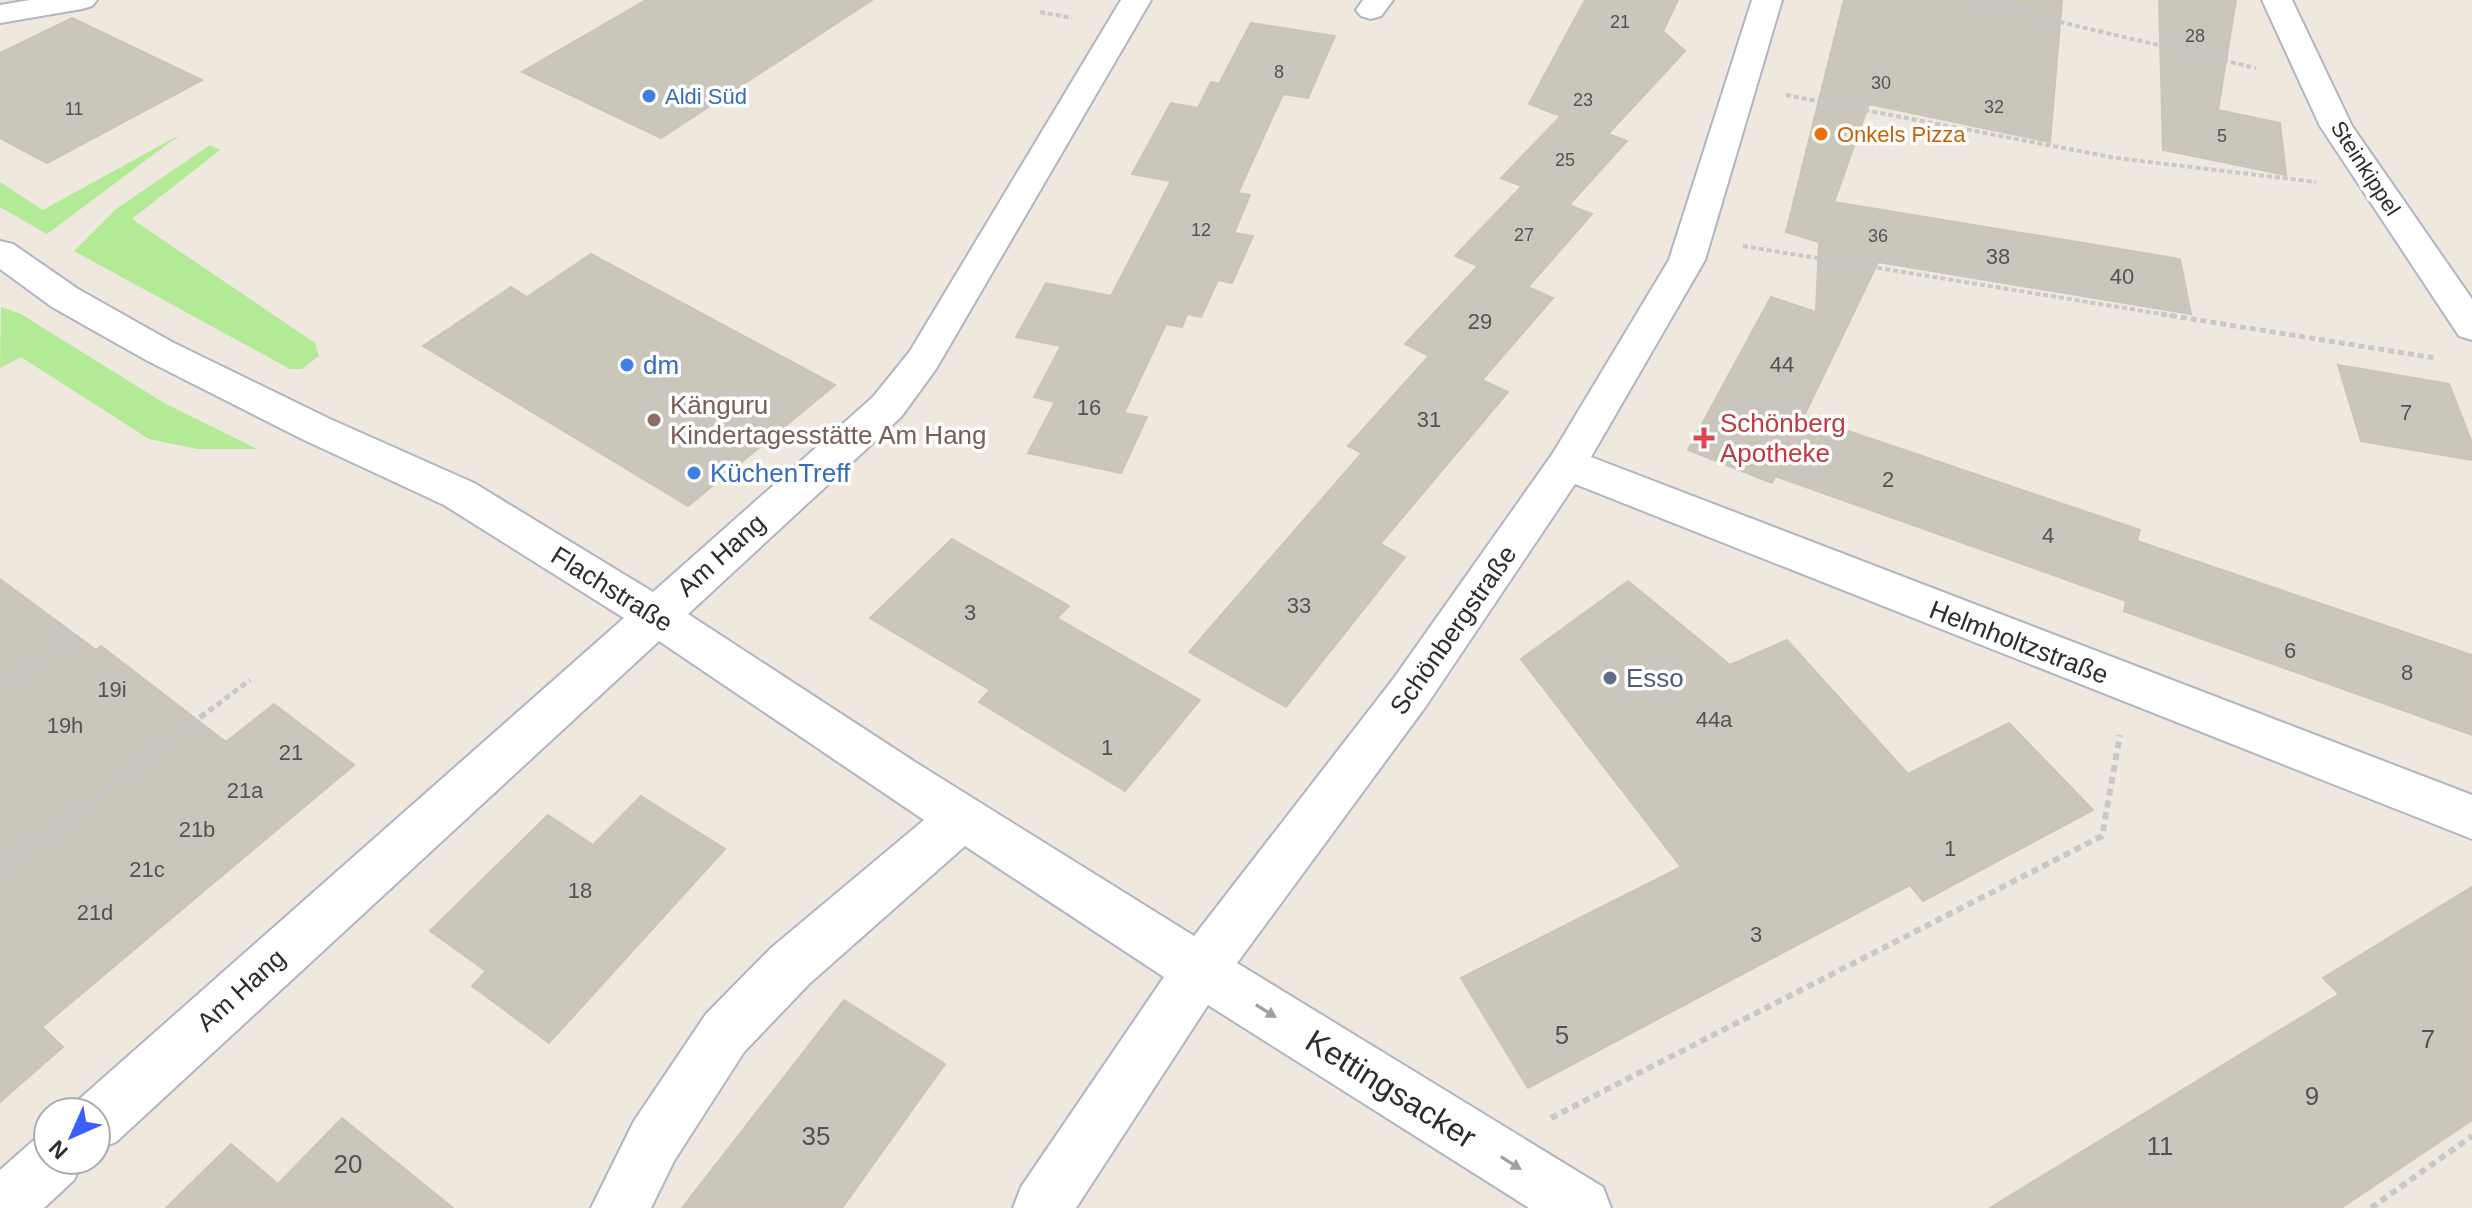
<svg xmlns="http://www.w3.org/2000/svg" width="2472" height="1208" viewBox="0 0 2472 1208" font-family="Arial,sans-serif">
  <style>
    .green { fill: #b2ea96 }
    .building { fill: #cac6bc; stroke: #cbc4b7; stroke-width: 2 }
    .lines { fill: none; stroke-linecap: round; stroke-linejoin: round }
    .minor-casing { stroke: #b2b4c1; stroke-width: 4 }
    .path-far2 { stroke: #c8c8c8; stroke-width: 4; stroke-dasharray: 5 3; stroke-linecap: butt }
    .path-far1 { stroke: #c8c8c8; stroke-width: 5; stroke-dasharray: 6 4; stroke-linecap: butt }
    .path { stroke: #c8c8c8; stroke-width: 6; stroke-dasharray: 7 5; stroke-linecap: butt }
    .minor { fill: #fff; fill-rule: evenodd }
    .oneway { fill: #a0a0a0 }
    .shop-dot { fill: #3f7fe0; stroke: #fff; stroke-width: 3 }
    .food-dot { fill: #e8710a; stroke: #fff; stroke-width: 3 }
    .education-dot { fill: #8d6e63; stroke: #fff; stroke-width: 3 }
    .health-dot { fill: #e0444e; stroke: #fff; stroke-width: 3 }
    .service-dot { fill: #5c6f8a; stroke: #fff; stroke-width: 3 }
    .labels { text-anchor: middle; stroke-width: 7; stroke-linejoin: round; paint-order: stroke }
    .far-number-label { font-size: 18px; fill: #545250 }
    .far-shop-label { font-size: 22px; fill: #366cbe; stroke: #fff; text-anchor: start }
    .far-food-label { font-size: 22px; fill: #c56008; stroke: #fff; text-anchor: start }
    .far-street-label { font-size: 22px; fill: #2c2c2c; stroke: #fff }
    .number-label { font-size: 22px; fill: #545250 }
    .shop-label { font-size: 26px; fill: #366cbe; stroke: #fff; text-anchor: start }
    .education-label { font-size: 26px; fill: #785e54; stroke: #fff; text-anchor: start }
    .health-label { font-size: 26px; fill: #be3a42; stroke: #fff; text-anchor: start }
    .street-label { font-size: 26px; fill: #2c2c2c; stroke: #fff }
    .service-label { font-size: 26px; fill: #4e5e75; stroke: #fff; text-anchor: start }
    .near-number-label { font-size: 26px; fill: #545250 }
    .near-street-label { font-size: 32px; fill: #2c2c2c; stroke: #fff }
  </style>
  <rect width="100%" height="100%" fill="#efe8de"/>
  <!-- green -->
  <g class="green">
    <polygon points="181,134 47,234 0,207 0,182 43,210"/>
    <polygon points="210,145 220,150 132,219 315,343 319,356 302,369 290,369 74,251 116,209"/>
    <polygon points="1,307 21,314 164,403 257,449 197,449 149,439 21,357 0,368"/>
  </g>
  <!-- building -->
  <g class="building">
    <polygon points="646,0 872,0 661,138 522,72"/>
    <polygon points="1585,0 1678,0 1663,31 1685,51 1608,134 1627,141 1569,205 1592,214 1528,287 1553,298 1482,380 1508,392 1380,544 1405,557 1286,707 1189,652 1362,453 1348,446 1429,356 1405,344 1478,266 1455,256 1522,186 1501,178 1561,116 1529,104"/>
    <polygon points="1844,0 2062,0 2050,142 1869,104 1834,202 2180,259 2191,314 1878,262 1804,416 2140,530 2137,541 2472,655 2472,735 2124,611 2126,601 1775,476 1772,483 1688,450 1771,297 1816,312 1819,242 1786,232"/>
    <polygon points="2159,0 2236,0 2218,110 2280,123 2286,175 2163,150"/>
    <polygon points="72,18 202,80 47,163 0,138 0,53"/>
    <polygon points="1251,23 1335,36 1308,98 1283,94 1238,193 1250,195 1234,233 1253,236 1232,283 1218,280 1201,317 1187,314 1182,327 1166,324 1124,413 1147,417 1121,473 1028,453 1055,402 1034,397 1061,346 1016,337 1046,283 1111,296 1171,181 1132,174 1171,103 1198,108 1211,82 1219,84"/>
    <polygon points="591,254 835,385 688,506 423,346 511,287 527,297"/>
    <polygon points="2338,365 2449,384 2472,443 2472,460 2361,441"/>
    <polygon points="952,539 1069,606 1057,618 1200,700 1125,791 979,702 990,690 870,618"/>
    <polygon points="0,579 96,650 101,646 226,742 274,704 354,765 42,1027 63,1047 0,1102"/>
    <polygon points="1628,581 1730,665 1787,640 1908,774 2009,723 2093,810 1923,901 1910,885 1528,1088 1461,978 1681,867 1521,659"/>
    <polygon points="641,796 725,849 549,1043 472,986 486,971 430,931 548,815 593,845"/>
    <polygon points="2472,887 2472,1120 2341,1208 1990,1208 2339,994 2323,978"/>
    <polygon points="844,1000 945,1064 842,1208 682,1208"/>
    <polygon points="342,1118 453,1208 166,1208 231,1144 278,1184"/>
  </g>
  <g class="lines">
    <!-- minor casing -->
    <g class="minor-casing">
      <g id="minor">
        <polygon points="30,0 97,0 92,6 82,9 0,23 0,5"/>
        <polygon points="1121,0 1151,0 936,369 901,417 688,614 915,762 1194,936 1394,678 1553,453 1669,260 1752,0 1782,0 1705,260 1591,457 2472,795 2472,839 1575,484 1426,706 1237,963 1603,1187 1611,1208 1529,1208 1208,1005 1076,1208 1013,1208 1021,1187 1164,977 965,846 809,984 744,1052 674,1161 651,1208 591,1208 634,1121 706,1014 771,948 924,820 659,641 116,1142 96,1150 96,1112 72,1112 76,1102 624,618 444,505 302,439 146,360 52,307 0,269 0,241 13,244 78,289 172,342 330,419 474,483 653,592 873,397 910,351"/>
        <polygon points="1363,0 1393,0 1381,16 1371,19 1361,16 1356,10"/>
        <polygon points="2262,0 2292,0 2352,126 2472,299 2472,340 2459,336 2320,126"/>
        <polygon points="48,1134 48,1160 83,1160 74,1180 44,1208 0,1208 0,1170 34,1140"/>
      </g>
    </g>
    <!-- path-far2 -->
    <g class="path-far2">
      <polyline points="1966,0 2256,68"/>
      <polyline points="1040,12 1072,18"/>
      <polyline points="1786,95 2116,158 2316,182"/>
      <polyline points="1743,246 2174,316"/>
    </g>
    <!-- path-far1 -->
    <g class="path-far1">
      <polyline points="2161,314 2435,358"/>
      <polyline points="0,690 74,641 54,625"/>
      <polyline points="209,711 250,680"/>
    </g>
    <!-- path -->
    <g class="path">
      <polyline points="0,871 211,709"/>
      <polyline points="1551,1118 2102,836 2120,735"/>
      <polyline points="2371,1208 2472,1136"/>
    </g>
    <!-- minor -->
    <use href="#minor" class="minor"/>
  </g>
  <!-- one-way arrows -->
  <defs><path id="oneway-solid" d="M-6-.8H1V-3.2L6.5 0L1 3.2V.8H-6Z" transform="scale(2)"/></defs>
  <g class="oneway">
    <use href="#oneway-solid" transform="translate(1266 1011) rotate(32)"/>
    <use href="#oneway-solid" transform="translate(1511 1163) rotate(32)"/>
  </g>
  <!-- markers -->
  <g class="shop-dot">
    <circle cx="649" cy="96" r="8"/>
    <circle cx="627" cy="365" r="8"/>
    <circle cx="694" cy="473" r="8"/>
  </g>
  <circle class="food-dot" cx="1821" cy="134" r="8"/>
  <circle class="education-dot" cx="654" cy="420" r="8"/>
  <path class="health-dot" d="M1700 426h8v8h8v8h-8v8h-8v-8h-8v-8h8z"/>
  <circle class="service-dot" cx="1610" cy="678" r="8"/>
  <g class="labels">
    <!-- far-number labels -->
    <g class="far-number-label">
      <text x="1620" y="28">21</text>
      <text x="2195" y="42">28</text>
      <text x="1279" y="78">8</text>
      <text x="1881" y="89">30</text>
      <text x="1583" y="106">23</text>
      <text x="1994" y="113">32</text>
      <text x="74" y="115">11</text>
      <text x="2222" y="142">5</text>
      <text x="1565" y="166">25</text>
      <text x="1201" y="236">12</text>
      <text x="1524" y="241">27</text>
      <text x="1878" y="242">36</text>
    </g>
    <!-- far-shop labels -->
    <g class="far-shop-label">
      <text x="665" y="104">Aldi Süd</text>
    </g>
    <!-- far-food labels -->
    <g class="far-food-label">
      <text x="1837" y="142">Onkels Pizza</text>
    </g>
    <!-- far-street labels -->
    <g class="far-street-label">
      <text transform="translate(2366 168) rotate(57)" y="8">Steinkippel</text>
    </g>
    <!-- number labels -->
    <g class="number-label">
      <text x="1998" y="264">38</text>
      <text x="2122" y="284">40</text>
      <text x="1480" y="329">29</text>
      <text x="1782" y="372">44</text>
      <text x="1089" y="415">16</text>
      <text x="2406" y="420">7</text>
      <text x="1429" y="427">31</text>
      <text x="1888" y="487">2</text>
      <text x="2048" y="543">4</text>
      <text x="1299" y="613">33</text>
      <text x="970" y="620">3</text>
      <text x="2290" y="658">6</text>
      <text x="2407" y="680">8</text>
      <text x="112" y="697">19i</text>
      <text x="1714" y="727">44a</text>
      <text x="65" y="733">19h</text>
      <text x="1107" y="755">1</text>
      <text x="291" y="760">21</text>
      <text x="245" y="798">21a</text>
      <text x="197" y="837">21b</text>
      <text x="1950" y="856">1</text>
      <text x="147" y="877">21c</text>
      <text x="580" y="898">18</text>
      <text x="95" y="920">21d</text>
      <text x="1756" y="942">3</text>
    </g>
    <!-- shop labels -->
    <g class="shop-label">
      <text x="643" y="374">dm</text>
      <text x="710" y="482">KüchenTreff</text>
    </g>
    <!-- education labels -->
    <g class="education-label">
      <text x="670" y="414">Känguru<tspan x="670" dy="30">Kindertagesstätte Am Hang</tspan></text>
    </g>
    <!-- health labels -->
    <g class="health-label">
      <text x="1720" y="432">Schönberg<tspan x="1720" dy="30">Apotheke</tspan></text>
    </g>
    <!-- street labels -->
    <g class="street-label">
      <text transform="translate(721 555) rotate(-42)" y="9">Am Hang</text>
      <text transform="translate(612 589) rotate(32)" y="9">Flachstraße</text>
      <text transform="translate(1453 630) rotate(-55)" y="9">Schönbergstraße</text>
      <text transform="translate(2019 642) rotate(21)" y="9">Helmholtzstraße</text>
      <text transform="translate(241 990) rotate(-42)" y="9">Am Hang</text>
    </g>
    <!-- service labels -->
    <g class="service-label">
      <text x="1626" y="687">Esso</text>
    </g>
    <!-- near-number labels -->
    <g class="near-number-label">
      <text x="1562" y="1044">5</text>
      <text x="2428" y="1048">7</text>
      <text x="2312" y="1105">9</text>
      <text x="816" y="1145">35</text>
      <text x="2160" y="1155">11</text>
      <text x="348" y="1173">20</text>
    </g>
    <!-- near-street labels -->
    <g class="near-street-label">
      <text transform="translate(1391 1089) rotate(32)" y="11">Kettingsacker</text>
    </g>
  </g>
  <!-- north arrow -->
  <g transform="translate(72 1136) rotate(225)"><circle r="38" fill="#ffffff" stroke="#ababab" stroke-width="2"/>
  <path d="M0-6L14 30L0 20L-14 30Z" fill="#3b5eff"/>
  <text y="-12" font-size="22" font-weight="bold" text-anchor="middle" fill="#2c2c2c">N</text>
  </g>
</svg>
